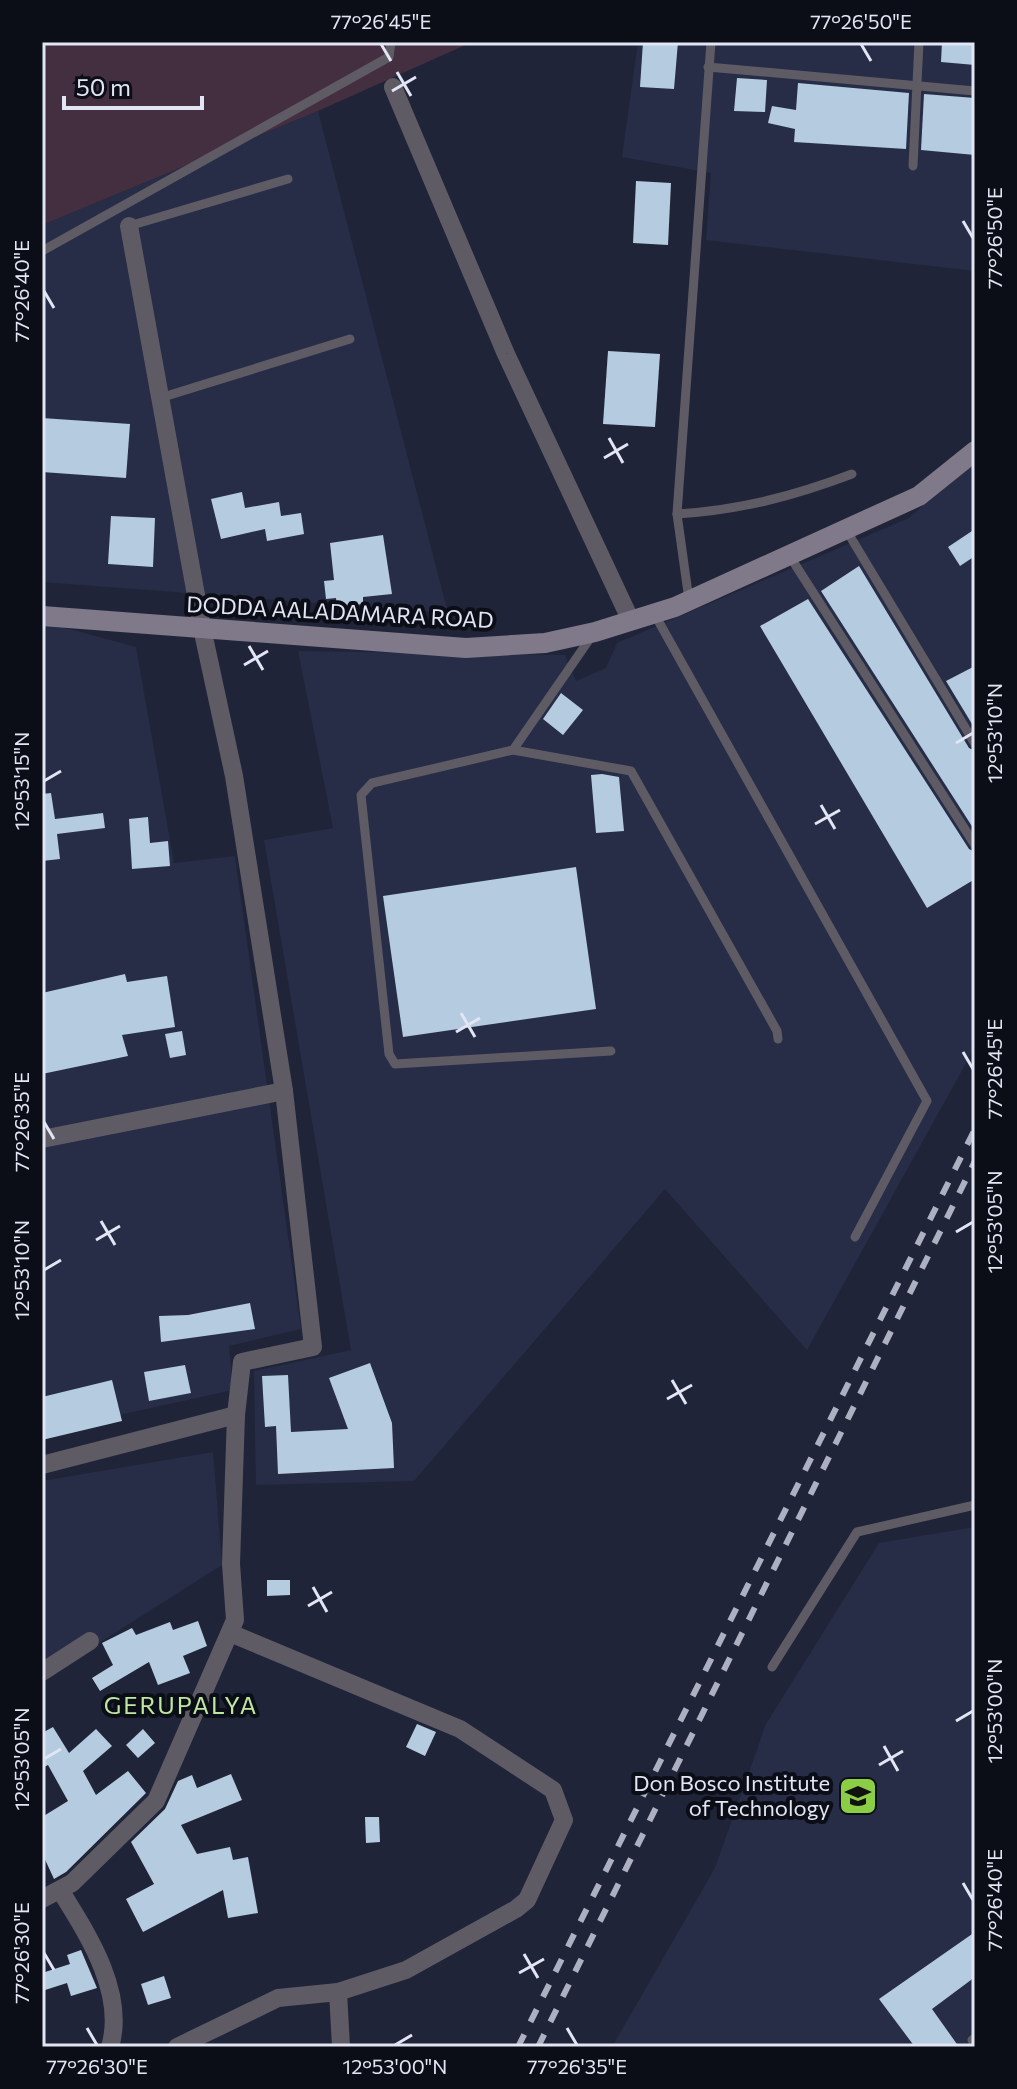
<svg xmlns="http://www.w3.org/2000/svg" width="1017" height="2089" viewBox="0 0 1017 2089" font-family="Commissioner,sans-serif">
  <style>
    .built { fill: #272d47 }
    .green { fill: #432f40 }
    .building { fill: #b4cbe0 }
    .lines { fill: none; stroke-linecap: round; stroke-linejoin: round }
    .service { stroke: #5f5b65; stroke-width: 9 }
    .minor { stroke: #5f5b65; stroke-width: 18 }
    .secondary { stroke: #7f7989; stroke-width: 20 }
    .rail { stroke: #adb0c0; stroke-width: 6; stroke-dasharray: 14 14; stroke-linecap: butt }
    .ticks { fill: none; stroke: #e2e5f3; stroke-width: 3 }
    .labels { text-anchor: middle; stroke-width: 8; stroke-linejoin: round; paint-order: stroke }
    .street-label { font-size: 22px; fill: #e2e5f3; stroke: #0c0e17 }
    .poi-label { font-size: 22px; fill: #e2e5f3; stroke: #0c0e17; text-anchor: end }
    .neighbourhood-label { font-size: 24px; letter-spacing: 2px; fill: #c0e7a2; stroke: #0c0e17 }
    .neatline { fill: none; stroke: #e2e5f3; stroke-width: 3 }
    .ticks-label { font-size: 20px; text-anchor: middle; fill: #e2e5f3 }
  </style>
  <rect width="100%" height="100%" fill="#202438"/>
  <!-- built -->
  <g class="built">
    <polygon points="638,42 975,42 975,271 706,240 711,173 622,157"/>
    <polygon points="318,111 448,613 42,582 42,225"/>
    <polygon points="975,458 975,1047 807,1350 665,1189 414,1481 256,1485 254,1371 351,1350 264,840 333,828 298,651 565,655 576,681 606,668 617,643 909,518"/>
    <polygon points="51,624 136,647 174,863 235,856 301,1329 229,1346 233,1390 42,1432 42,626"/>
    <polygon points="213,1452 222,1565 42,1679 42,1481"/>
    <polygon points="975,1527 975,2047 612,2047 715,1868 766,1724 879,1543"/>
  </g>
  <!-- green -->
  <polygon class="green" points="42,42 472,42 318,111 42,225"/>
  <!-- building -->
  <g class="building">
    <polygon points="643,42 678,42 674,89 640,87"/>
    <polygon points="942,42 975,42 975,65 941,62"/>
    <polygon points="737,78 767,80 765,112 734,111"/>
    <polygon points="798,83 909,93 906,149 794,142 795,129 768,123 772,106 796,110"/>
    <polygon points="924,94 975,98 975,155 921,150"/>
    <polygon points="636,181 671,183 668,245 633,243"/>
    <polygon points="608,351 660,354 655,427 603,424"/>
    <polygon points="42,418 130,424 126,478 42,472"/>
    <polygon points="242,492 245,508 279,502 281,516 301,513 304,534 267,541 265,529 221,539 211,499"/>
    <polygon points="111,516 155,518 153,567 108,564"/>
    <polygon points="975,529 975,556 960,566 948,547"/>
    <polygon points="383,535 392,594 363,597 363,604 337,607 336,598 326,599 324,581 334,580 330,543"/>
    <polygon points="859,566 969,748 975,751 975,831 821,591"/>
    <polygon points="808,599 969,849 975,852 975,879 927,908 760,626"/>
    <polygon points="975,666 975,729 946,681"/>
    <polygon points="561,693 583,710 563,735 543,719"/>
    <polygon points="602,774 619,777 624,831 596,833 591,775"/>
    <polygon points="51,793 55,819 103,813 105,828 57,834 60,859 42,861 42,794"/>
    <polygon points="148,817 150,843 168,841 170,866 132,869 129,819"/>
    <polygon points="576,867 596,1009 403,1037 383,896"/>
    <polygon points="125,974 127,982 167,976 175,1027 122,1035 128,1056 42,1074 42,993"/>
    <polygon points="182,1031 186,1055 170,1058 165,1034"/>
    <polygon points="250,1303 255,1329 161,1342 159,1316 188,1315"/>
    <polygon points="370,1363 392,1423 394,1468 278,1474 276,1426 265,1427 262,1376 288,1375 291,1432 348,1429 329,1378"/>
    <polygon points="185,1365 191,1393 149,1401 144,1372"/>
    <polygon points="112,1380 122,1421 42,1440 42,1397"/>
    <polygon points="267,1580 290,1580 290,1595 267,1596"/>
    <polygon points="198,1621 207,1646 183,1656 190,1673 158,1685 149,1662 100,1691 92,1678 113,1665 102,1643 132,1628 136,1635 170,1622 173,1630"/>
    <polygon points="417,1724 436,1732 425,1756 406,1747"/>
    <polygon points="53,1727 69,1753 96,1729 112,1746 83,1771 96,1795 128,1771 146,1793 66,1872 54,1879 42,1853 42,1817 68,1801 48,1765 42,1768 42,1733"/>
    <polygon points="143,1729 155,1743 138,1758 126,1745"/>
    <polygon points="231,1774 242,1800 181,1825 197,1854 230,1847 233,1860 248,1857 258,1913 228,1918 223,1890 143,1932 126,1899 154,1884 131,1842 165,1809 178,1781 192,1775 197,1788"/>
    <polygon points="365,1817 379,1817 380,1842 366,1843"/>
    <polygon points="975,1932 975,1977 932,2009 959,2047 915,2047 879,1999"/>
    <polygon points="81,1950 97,1988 71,1996 67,1983 42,1991 42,1973 70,1964 67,1955"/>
    <polygon points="164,1976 171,1998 148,2005 141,1984"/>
  </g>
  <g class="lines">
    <!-- service -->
    <g class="service">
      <polyline points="708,67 975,91"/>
      <polyline points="913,166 919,42"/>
      <polyline points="129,226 288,179"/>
      <polyline points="42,251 389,57 391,42"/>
      <polyline points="160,398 350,339"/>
      <path d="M 677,514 C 740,510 794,496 852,474"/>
      <polyline points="845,528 975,744"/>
      <polyline points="789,555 975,845"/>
      <polyline points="689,600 677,514 711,42"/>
      <polyline points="655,615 927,1101 855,1237"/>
      <polyline points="591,637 513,750 372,783 361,795 389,1054 395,1064 611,1051"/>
      <polyline points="513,750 631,771 777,1031 778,1039"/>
      <polyline points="772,1667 857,1532 975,1505"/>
      <polyline points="975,2038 972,2040 975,2044"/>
    </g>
    <!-- minor -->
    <g class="minor">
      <polyline points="393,87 506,354 631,621"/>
      <polyline points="42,1139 284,1091"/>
      <polyline points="42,1465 236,1415"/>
      <polyline points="42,1672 90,1641"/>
      <path d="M 60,1890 C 88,1935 126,1993 110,2047"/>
      <polyline points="42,1899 72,1883 156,1801 235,1620 231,1564 236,1415 242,1362 313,1347 284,1091 234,776 202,628 129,226"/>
      <polyline points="338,1992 341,2047"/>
      <polyline points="177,2047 278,1998 338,1992 406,1970 516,1909 527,1900 564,1820 553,1790 460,1729 230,1633"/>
    </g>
    <!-- secondary -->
    <polyline class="secondary" points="42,616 466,648 545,643 595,632 675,607 919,496 975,451"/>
    <!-- rail -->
    <g class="rail">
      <polyline points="518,2047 975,1129"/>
      <polyline points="538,2047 975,1161"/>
    </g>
  </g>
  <!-- ticks -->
  <path class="ticks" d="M 381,44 L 391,61M 861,44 L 871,61M 397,72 L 411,96M 392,91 L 416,77M 963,221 L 973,238M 44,291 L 54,308M 609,438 L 623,463M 604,458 L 628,444M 249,646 L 263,670M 244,665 L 268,651M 956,743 L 973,733M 44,781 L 61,771M 821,805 L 835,829M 815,824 L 840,810M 461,1013 L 475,1037M 456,1032 L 480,1018M 963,1052 L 973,1069M 44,1122 L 54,1139M 101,1221 L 115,1245M 956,1232 L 973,1222M 96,1240 L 120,1226M 44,1270 L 61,1260M 672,1380 L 686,1404M 667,1399 L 692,1385M 313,1587 L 327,1612M 308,1606 L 332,1592M 956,1721 L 973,1711M 884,1746 L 898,1771M 44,1759 L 61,1749M 879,1765 L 903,1751M 963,1883 L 973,1900M 44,1953 L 54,1970M 524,1954 L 538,1978M 519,1973 L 544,1959M 87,2028 L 97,2045M 567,2028 L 577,2045M 395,2045 L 412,2035"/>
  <!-- icons -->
  <defs>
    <g id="university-square" transform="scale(2)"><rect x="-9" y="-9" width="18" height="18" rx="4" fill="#8bce46" stroke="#0c0e17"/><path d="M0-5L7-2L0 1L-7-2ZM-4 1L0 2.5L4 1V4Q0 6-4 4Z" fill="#111"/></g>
  </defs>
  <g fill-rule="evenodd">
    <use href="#university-square" x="858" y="1796"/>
  </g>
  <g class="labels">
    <!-- street labels -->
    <g class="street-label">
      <text transform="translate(340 612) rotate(3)" y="8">DODDA AALADAMARA ROAD</text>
    </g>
    <!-- poi labels -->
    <g class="poi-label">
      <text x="830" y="1791">Don Bosco Institute<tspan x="830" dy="25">of Technology</tspan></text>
    </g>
    <!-- neighbourhood labels -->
    <g class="neighbourhood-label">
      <text x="181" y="1714">GERUPALYA</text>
    </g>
  </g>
  <!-- border -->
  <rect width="1017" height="2089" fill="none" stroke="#0c0e17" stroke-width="88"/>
  <!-- scale -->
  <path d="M64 96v12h138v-12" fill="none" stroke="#e2e5f3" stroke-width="4"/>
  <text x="76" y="96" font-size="24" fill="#e2e5f3" stroke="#0c0e17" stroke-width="6" paint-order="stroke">50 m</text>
  <rect x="44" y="44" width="929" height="2001" class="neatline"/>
  <g class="ticks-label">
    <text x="381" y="29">77°26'45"E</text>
    <text x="861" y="29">77°26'50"E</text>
    <text transform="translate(995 238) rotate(-90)" y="7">77°26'50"E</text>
    <text transform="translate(22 291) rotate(-90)" y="7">77°26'40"E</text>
    <text transform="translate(995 733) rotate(-90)" y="7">12°53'10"N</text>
    <text transform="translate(22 781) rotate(-90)" y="7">12°53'15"N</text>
    <text transform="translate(995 1069) rotate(-90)" y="7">77°26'45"E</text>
    <text transform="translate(22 1122) rotate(-90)" y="7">77°26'35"E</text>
    <text transform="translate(995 1222) rotate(-90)" y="7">12°53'05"N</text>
    <text transform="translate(22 1270) rotate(-90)" y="7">12°53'10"N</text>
    <text transform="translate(995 1711) rotate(-90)" y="7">12°53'00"N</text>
    <text transform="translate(22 1759) rotate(-90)" y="7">12°53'05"N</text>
    <text transform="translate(995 1900) rotate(-90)" y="7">77°26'40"E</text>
    <text transform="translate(22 1953) rotate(-90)" y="7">77°26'30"E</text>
    <text x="97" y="2074">77°26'30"E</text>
    <text x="395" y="2074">12°53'00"N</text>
    <text x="577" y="2074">77°26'35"E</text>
  </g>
</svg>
